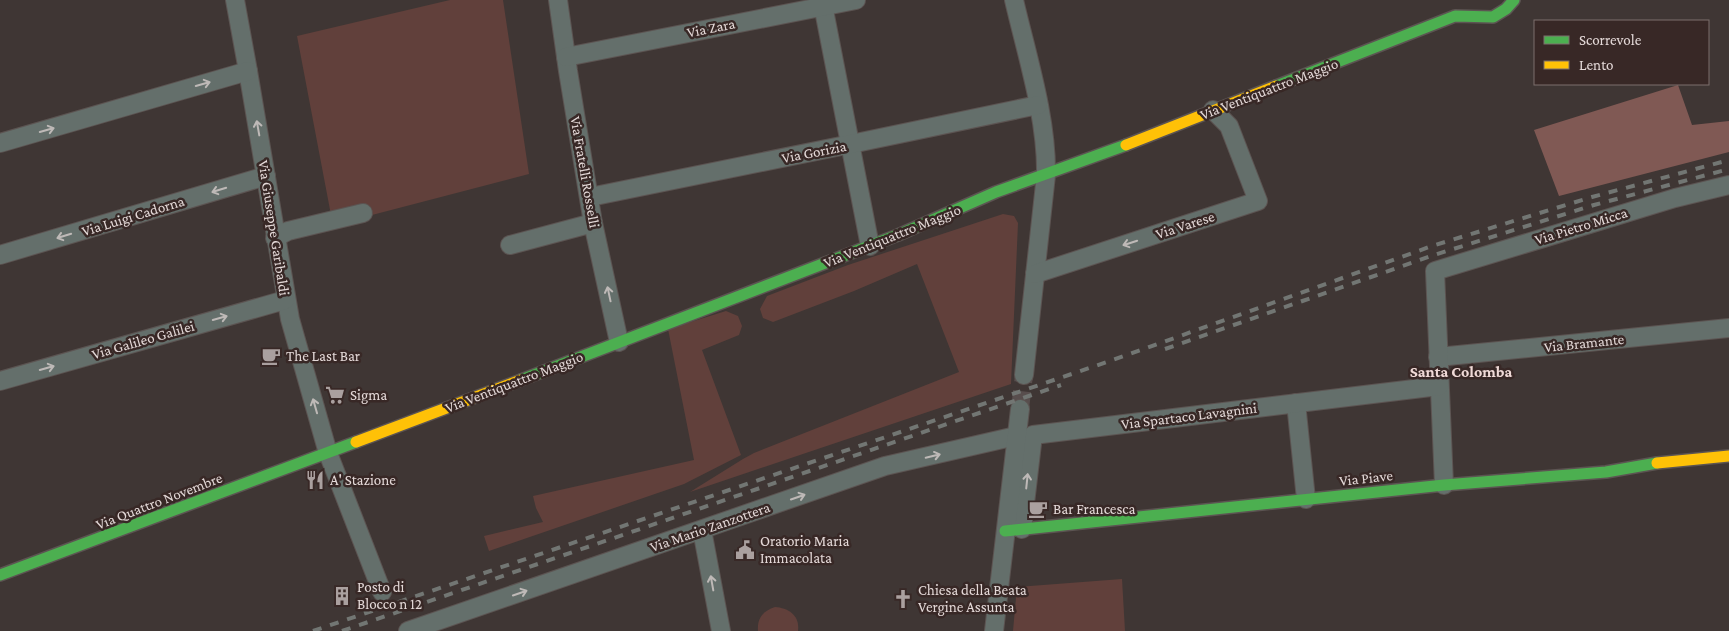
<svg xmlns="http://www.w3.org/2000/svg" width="1729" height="631" viewBox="0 0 1729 631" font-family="'Crimson Pro',serif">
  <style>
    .green { fill: #61403b }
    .forest { fill: #805954 }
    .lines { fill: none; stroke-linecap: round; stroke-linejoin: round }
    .street-tunnel { stroke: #584e4d; stroke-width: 18; stroke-dasharray: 18 9; stroke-linecap: butt }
    .street-casing { stroke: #5c5452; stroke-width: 20 }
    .fast-casing { stroke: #5c5452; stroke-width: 14 }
    .slow-casing { stroke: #5c5452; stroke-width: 14 }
    .street { stroke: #646f6b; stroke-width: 18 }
    .fast { stroke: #4caf50; stroke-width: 11 }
    .slow { stroke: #ffc107; stroke-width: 11 }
    .rail { stroke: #727673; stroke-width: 4; stroke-dasharray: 9 9; stroke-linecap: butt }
    .oneway { stroke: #beb9b7 }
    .labels { text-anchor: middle; stroke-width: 5; stroke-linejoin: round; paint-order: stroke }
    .street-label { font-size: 15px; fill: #e4d9d8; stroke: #382826 }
    .poi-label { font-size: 15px; fill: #e4d9d8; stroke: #382826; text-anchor: start }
    .neighbourhood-label { font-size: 16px; font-weight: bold; fill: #f0dad7; stroke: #382826 }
  </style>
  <rect width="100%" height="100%" fill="#3f3634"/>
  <!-- green -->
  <g class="green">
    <polygon points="450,0 503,0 529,174 372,215 370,206 331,215 297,36"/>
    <polygon points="1003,214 1014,216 1018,223 1011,384 690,492 743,459 754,453 959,372 917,264 854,291 773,322 763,318 760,309 767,296 848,265"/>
    <polygon points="726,311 738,316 742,326 739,335 702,350 741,455 684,484 489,551 484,536 543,522 536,508 533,496 694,460 668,329"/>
    <polygon points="1122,579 1125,631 1013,631 1017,587"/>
    <path d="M 775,607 C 789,608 800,616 798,631 L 758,631 C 757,618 763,611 775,607 Z"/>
  </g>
  <!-- forest -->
  <polygon class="forest" points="1678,85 1692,125 1729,121 1729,152 1559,196 1534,130"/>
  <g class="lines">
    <!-- street-tunnel -->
    <polyline class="street-tunnel" points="1020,409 1024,375"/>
    <!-- street casing -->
    <g class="street-casing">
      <g id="street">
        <polyline points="235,0 248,71 290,319 328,453 382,592"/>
        <polyline points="558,0 568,71 593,223 619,342"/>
        <polyline points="822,0 870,246"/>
        <path d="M 1014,0 C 1027,56 1047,118 1046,175 L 1024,375"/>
        <polyline points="566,57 856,0"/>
        <polyline points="0,143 248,71"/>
        <polyline points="590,197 851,144 1038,105"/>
        <polyline points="275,238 288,231 363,213"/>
        <polyline points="510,245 593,223"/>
        <polyline points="0,255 266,176"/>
        <polyline points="1035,274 1258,201 1229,126 1213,110"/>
        <polyline points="1438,357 1729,328"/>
        <polyline points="0,381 285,300"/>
        <polyline points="1296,403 1306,499"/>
        <polyline points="1444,485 1435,271 1675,198 1729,185"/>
        <polyline points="1022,529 1033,435 1439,386"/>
        <polyline points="702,530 721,631"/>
        <polyline points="408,631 885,466 1016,436"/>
        <polyline points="994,631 1020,409"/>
      </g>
    </g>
    <!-- fast casing -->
    <g class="fast-casing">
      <g id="fast">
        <polyline points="1276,86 1455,16 1493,17 1506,9 1514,0"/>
        <polyline points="521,380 898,235 996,192 1126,145"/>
        <polyline points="1005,531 1444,485 1606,472 1657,463"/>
        <polyline points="0,575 356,442"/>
      </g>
    </g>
    <!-- slow casing -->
    <g class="slow-casing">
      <g id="slow">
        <polyline points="1126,145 1276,86"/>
        <polyline points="356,442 521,380"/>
        <polyline points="1657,463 1729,456"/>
      </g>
    </g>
    <!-- street -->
    <use href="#street" class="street"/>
    <!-- fast -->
    <use href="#fast" class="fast"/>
    <!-- slow -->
    <use href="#slow" class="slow"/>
    <!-- rail -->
    <g class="rail">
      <polyline points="1165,349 1434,255 1594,205 1729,169"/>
      <polyline points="313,631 1110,361 1432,246 1592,197 1729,160"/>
      <polyline points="342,631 1061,385"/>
    </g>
  </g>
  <!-- one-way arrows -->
  <defs><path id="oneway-shaft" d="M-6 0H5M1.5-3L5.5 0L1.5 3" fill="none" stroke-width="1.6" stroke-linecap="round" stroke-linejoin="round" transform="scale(1.25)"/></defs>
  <g class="oneway">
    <use href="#oneway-shaft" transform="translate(203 84) rotate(-16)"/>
    <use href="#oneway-shaft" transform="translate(258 128) rotate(-100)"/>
    <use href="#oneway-shaft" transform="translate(47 130) rotate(-16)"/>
    <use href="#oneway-shaft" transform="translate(219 190) rotate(163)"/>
    <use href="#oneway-shaft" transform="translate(64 236) rotate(163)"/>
    <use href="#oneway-shaft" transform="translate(1130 243) rotate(162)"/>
    <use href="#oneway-shaft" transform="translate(609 294) rotate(-102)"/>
    <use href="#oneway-shaft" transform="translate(220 318) rotate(-16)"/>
    <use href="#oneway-shaft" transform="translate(47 368) rotate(-16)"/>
    <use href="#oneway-shaft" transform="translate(315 406) rotate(-106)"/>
    <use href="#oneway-shaft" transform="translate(933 456) rotate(-13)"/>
    <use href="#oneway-shaft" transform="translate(1027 481) rotate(-84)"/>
    <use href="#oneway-shaft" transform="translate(798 497) rotate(-19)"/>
    <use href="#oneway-shaft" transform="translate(712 583) rotate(-100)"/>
    <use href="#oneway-shaft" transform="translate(520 593) rotate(-19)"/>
  </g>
  <!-- icons -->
  <defs>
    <g id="cafe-bare" transform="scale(1.5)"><path d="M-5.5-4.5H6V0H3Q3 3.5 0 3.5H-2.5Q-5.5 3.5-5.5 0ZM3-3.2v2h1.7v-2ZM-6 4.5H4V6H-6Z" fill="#aaa09f" stroke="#382826" stroke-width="2.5" paint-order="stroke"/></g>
    <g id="supermarket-bare" transform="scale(1.5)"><path d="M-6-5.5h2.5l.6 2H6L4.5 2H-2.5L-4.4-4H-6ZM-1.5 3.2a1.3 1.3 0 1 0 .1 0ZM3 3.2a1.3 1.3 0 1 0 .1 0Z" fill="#aaa09f" stroke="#382826" stroke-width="2.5" paint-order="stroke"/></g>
    <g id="restaurant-bare" transform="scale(1.5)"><path d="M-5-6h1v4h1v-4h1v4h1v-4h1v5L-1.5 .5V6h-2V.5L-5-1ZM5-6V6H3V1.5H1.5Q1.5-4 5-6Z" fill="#aaa09f" stroke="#382826" stroke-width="2.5" paint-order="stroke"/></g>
    <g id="civic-bare" transform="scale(1.5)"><path d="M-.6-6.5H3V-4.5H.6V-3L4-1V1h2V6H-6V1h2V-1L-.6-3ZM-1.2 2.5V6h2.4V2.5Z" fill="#aaa09f" stroke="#382826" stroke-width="2.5" paint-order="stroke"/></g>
    <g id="building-bare" transform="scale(1.5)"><path d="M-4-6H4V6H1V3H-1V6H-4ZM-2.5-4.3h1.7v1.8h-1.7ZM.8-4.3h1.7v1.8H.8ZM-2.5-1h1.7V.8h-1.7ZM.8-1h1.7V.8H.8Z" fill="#aaa09f" stroke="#382826" stroke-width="2.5" paint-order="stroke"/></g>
    <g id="church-bare" transform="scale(1.5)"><path d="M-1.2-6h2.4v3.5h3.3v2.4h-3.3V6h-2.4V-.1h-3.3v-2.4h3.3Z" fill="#aaa09f" stroke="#382826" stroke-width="2.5" paint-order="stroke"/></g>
  </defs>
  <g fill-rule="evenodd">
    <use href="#cafe-bare" x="271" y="356"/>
    <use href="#supermarket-bare" x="335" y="395"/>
    <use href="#restaurant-bare" x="315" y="480"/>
    <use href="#cafe-bare" x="1038" y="509"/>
    <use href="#civic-bare" x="745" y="550"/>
    <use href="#building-bare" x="342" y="596"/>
    <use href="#church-bare" x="903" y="599"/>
  </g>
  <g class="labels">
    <!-- street labels -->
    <g class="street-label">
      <text transform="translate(711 28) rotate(-11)" y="5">Via Zara</text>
      <text transform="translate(1269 89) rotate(-21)" y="5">Via Ventiquattro Maggio</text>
      <text transform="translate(814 152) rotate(-11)" y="5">Via Gorizia</text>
      <text transform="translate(585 172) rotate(80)" y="5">Via Fratelli Rosselli</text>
      <text transform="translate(133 216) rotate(-17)" y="5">Via Luigi Cadorna</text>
      <text transform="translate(1185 225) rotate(-18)" y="5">Via Varese</text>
      <text transform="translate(1581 226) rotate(-17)" y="5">Via Pietro Micca</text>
      <text transform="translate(274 228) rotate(81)" y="5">Via Giuseppe Garibaldi</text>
      <text transform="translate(892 236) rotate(-22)" y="5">Via Ventiquattro Maggio</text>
      <text transform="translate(143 340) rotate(-16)" y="5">Via Galileo Galilei</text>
      <text transform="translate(1584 343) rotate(-6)" y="5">Via Bramante</text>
      <text transform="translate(514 382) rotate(-21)" y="5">Via Ventiquattro Maggio</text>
      <text transform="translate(1189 416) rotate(-7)" y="5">Via Spartaco Lavagnini</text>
      <text transform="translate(1366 478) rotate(-6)" y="5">Via Piave</text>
      <text transform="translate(159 501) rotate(-21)" y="5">Via Quattro Novembre</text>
      <text transform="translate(710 527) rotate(-19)" y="5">Via Mario Zanzottera</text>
    </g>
    <!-- poi labels -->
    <g class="poi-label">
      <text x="286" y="361">The Last Bar</text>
      <text x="350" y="400">Sigma</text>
      <text x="330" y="485">A' Stazione</text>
      <text x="1053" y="514">Bar Francesca</text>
      <text x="760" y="546">Oratorio Maria<tspan x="760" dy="17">Immacolata</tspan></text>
      <text x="357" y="592">Posto di<tspan x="357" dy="17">Blocco n 12</tspan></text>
      <text x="918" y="595">Chiesa della Beata<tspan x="918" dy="17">Vergine Assunta</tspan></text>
    </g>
    <!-- neighbourhood labels -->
    <g class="neighbourhood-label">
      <text x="1461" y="377">Santa Colomba</text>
    </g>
  </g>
  <!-- legend -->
  <rect x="1534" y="20" width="175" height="65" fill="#382826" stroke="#7d6f6d"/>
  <rect x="1544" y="36" width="25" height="8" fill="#4caf50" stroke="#7d6f6d"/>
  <text x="1579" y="45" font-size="15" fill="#e4d9d8">Scorrevole</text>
  <rect x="1544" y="61" width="25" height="8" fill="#ffc107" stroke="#7d6f6d"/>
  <text x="1579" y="70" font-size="15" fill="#e4d9d8">Lento</text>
</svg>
